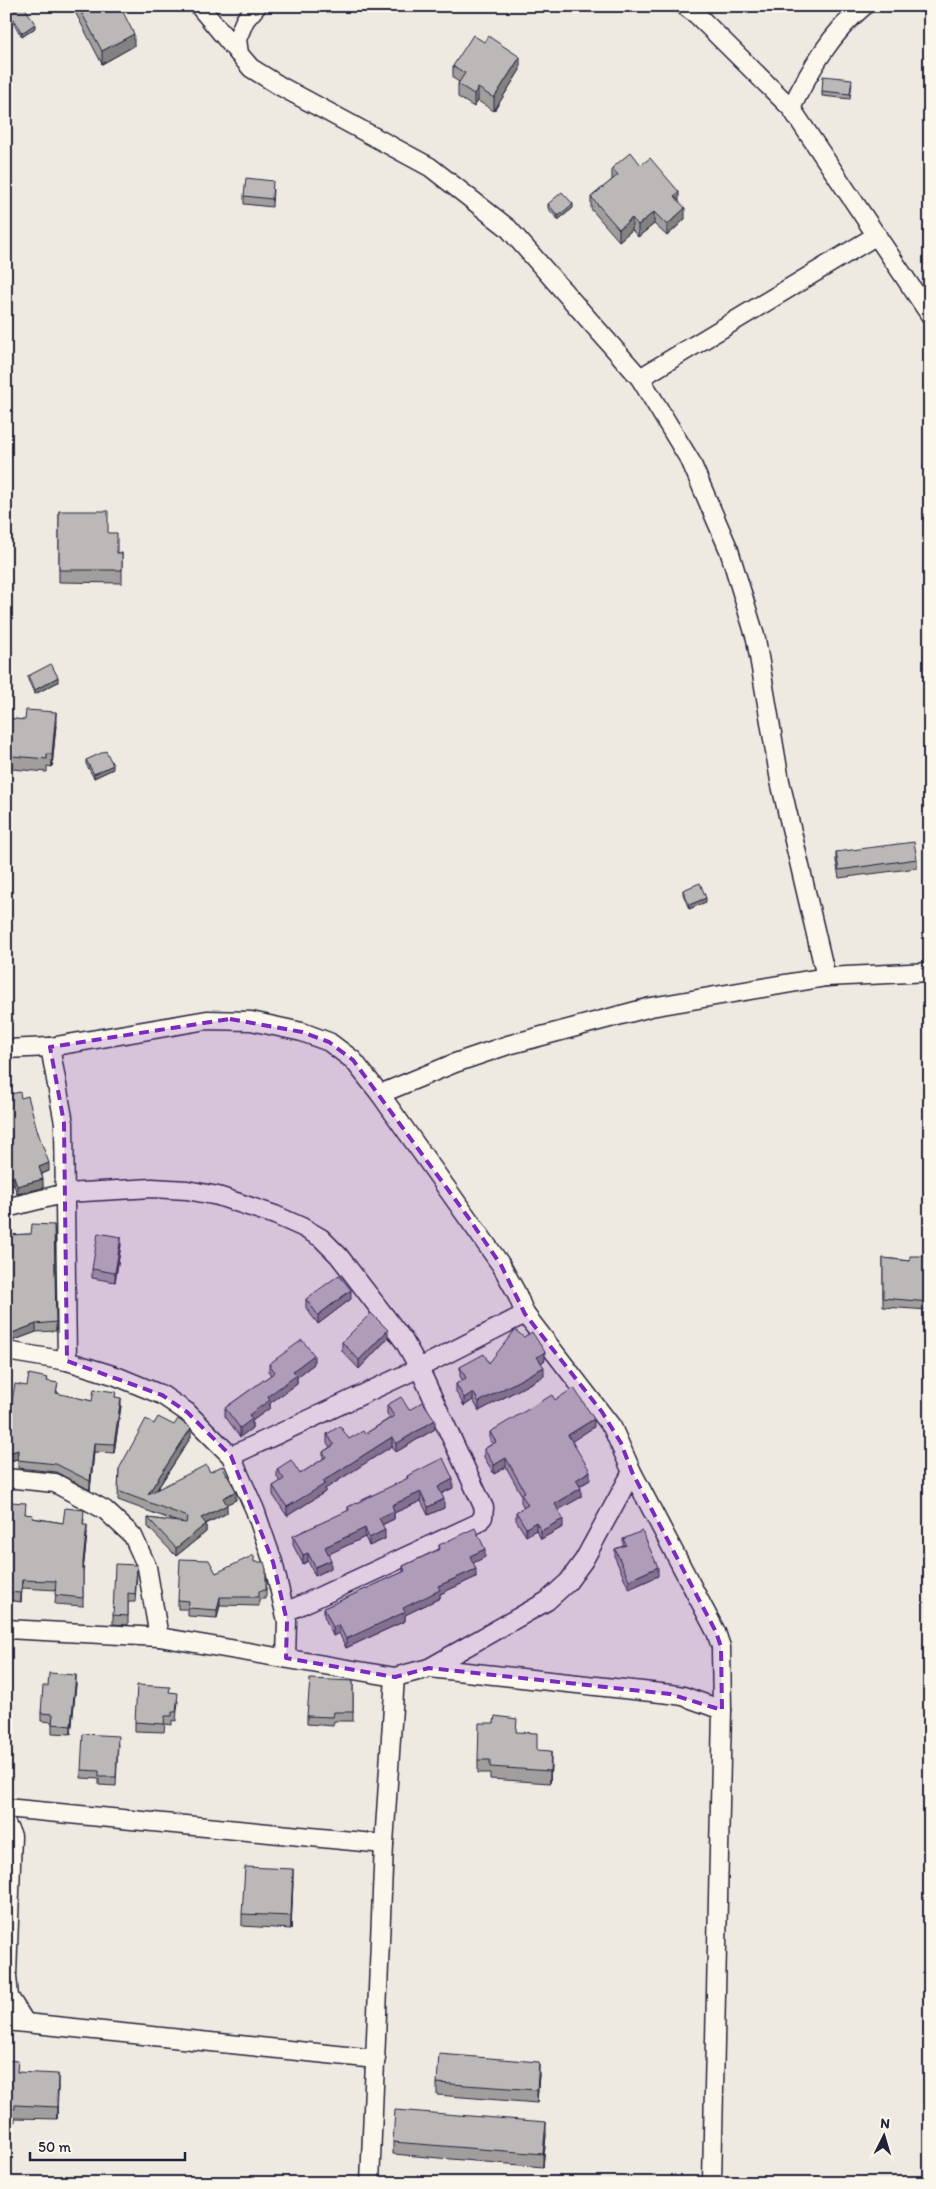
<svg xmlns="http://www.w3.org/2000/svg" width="936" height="2189" viewBox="0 0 936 2189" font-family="Itim,sans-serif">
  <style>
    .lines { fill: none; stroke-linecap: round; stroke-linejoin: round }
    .minor-casing { stroke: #22223b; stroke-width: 21 }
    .minor { stroke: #fbf7ec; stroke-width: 18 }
    .wall { fill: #a29e9e; stroke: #22223b }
    .shaded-wall { fill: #848181; stroke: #22223b }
    .building { fill: #bcb8b8; stroke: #22223b }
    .marked { fill: #7b2cbf; fill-opacity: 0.2; stroke: #7b2cbf; stroke-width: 4; stroke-dasharray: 10 6; stroke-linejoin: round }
  </style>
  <rect width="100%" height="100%" fill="#eeeae2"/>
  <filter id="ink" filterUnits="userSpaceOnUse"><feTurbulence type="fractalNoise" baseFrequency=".02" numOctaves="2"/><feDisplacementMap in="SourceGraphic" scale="10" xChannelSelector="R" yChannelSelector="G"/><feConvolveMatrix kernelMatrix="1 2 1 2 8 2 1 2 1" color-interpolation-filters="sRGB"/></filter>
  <g filter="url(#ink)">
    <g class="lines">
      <!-- minor casing -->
      <g class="minor-casing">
        <g id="minor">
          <polyline points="199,6 239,54"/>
          <polyline points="257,6 245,20 237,39 239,54 251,68 280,86 430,167 508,228 640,378 691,462 729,550 756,639 780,781 826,977"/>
          <polyline points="685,6 697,15 791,108 930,315"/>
          <path d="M 791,108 C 810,70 831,33 864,6"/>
          <polyline points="640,378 877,235"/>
          <polyline points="50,1047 64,1123 67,1361"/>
          <polyline points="6,1049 50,1047 207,1020 251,1021 302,1032 329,1042 353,1060 380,1094 455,1063 508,1045 651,1007 826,977 930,972"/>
          <polyline points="380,1094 501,1265 516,1292 525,1314 612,1427 632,1472 716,1632 721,1647 722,1710 712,2183"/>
          <polyline points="6,1208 66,1193 152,1188 187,1190 218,1196 275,1215 302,1227 321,1238 339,1256 404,1341 419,1368 484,1508 483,1517 478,1523 286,1612"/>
          <polyline points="6,1351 67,1361 116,1376 162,1395 187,1412 231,1456 255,1510 273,1562 287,1621 286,1658"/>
          <polyline points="231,1456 419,1368 525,1314"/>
          <polyline points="6,1478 55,1483 105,1510 133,1536 147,1567 159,1637"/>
          <polyline points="6,1629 159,1637 395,1677 429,1668 670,1694 683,1696 722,1710"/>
          <polyline points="429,1668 547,1601 568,1582 584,1560 632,1472"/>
          <polyline points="6,1808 384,1844"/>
          <polyline points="6,1824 12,1836 7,1976 9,1997 25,2022"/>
          <polyline points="6,2021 376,2059"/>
          <polyline points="370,2183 384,1844 395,1677"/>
        </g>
      </g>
      <!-- minor -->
      <use href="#minor" class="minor"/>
    </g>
    <!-- wall -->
    <g class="wall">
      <polygon points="72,6 120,6 134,46 102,64"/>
      <polygon points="10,14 35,28 22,37 10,18"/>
      <polygon points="453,66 520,70 494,111 478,101 474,107 458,97 458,84 459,82 453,78"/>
      <polygon points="852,83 850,99 822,96 822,91"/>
      <polygon points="641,165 679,201 685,219 667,236 654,224 638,237 632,230 619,241 591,209 591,197 612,180 612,168"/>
      <polygon points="273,189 272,207 244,204 244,196"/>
      <polygon points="548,204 573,208 558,220 548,208"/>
      <polygon points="59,511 108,533 117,553 122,553 122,583 59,582"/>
      <polygon points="28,676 58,682 35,694 28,680"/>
      <polygon points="6,718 56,725 52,767 47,766 47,772 12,769 12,763 6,762"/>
      <polygon points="86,760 113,769 94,778 86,764"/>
      <polygon points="836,852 917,859 917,868 839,878 836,861"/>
      <polygon points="683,890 706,902 689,909 683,894"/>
      <polygon points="21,1098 38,1133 49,1171 42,1174 43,1188 17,1194 14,1185 6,1188"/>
      <polygon points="54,1225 56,1331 36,1332 12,1341 6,1341 6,1235 31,1234"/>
      <polygon points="121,1245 115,1282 92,1278 92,1269"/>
      <polygon points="930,1256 929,1310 883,1307 883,1258 910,1261"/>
      <polygon points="306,1299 351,1299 318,1324 306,1308"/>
      <polygon points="388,1338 359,1369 342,1351 342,1342"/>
      <polygon points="545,1360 541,1363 544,1376 479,1411 473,1400 464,1406 456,1392 456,1384 462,1380 460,1376 460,1367 489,1363"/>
      <polygon points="269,1364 314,1364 297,1377 297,1384 270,1403 270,1408 252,1421 252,1428 240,1437 225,1416 225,1408 271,1375 269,1372"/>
      <polygon points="48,1381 58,1392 58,1394 92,1401 116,1397 121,1406 114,1453 94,1452 90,1490 56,1472 18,1468 18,1459 9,1461 12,1420 10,1420 10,1411 27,1386"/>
      <polygon points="555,1400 594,1427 572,1441 590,1480 580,1486 581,1497 558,1510 563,1527 541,1539 536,1530 526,1536 516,1520 516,1512 524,1508 521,1502 521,1494 506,1467 494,1474 484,1457 484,1449 492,1444 490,1441 490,1432"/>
      <polygon points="387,1405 409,1410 435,1429 396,1452 392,1446 325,1489 325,1492 287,1516 273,1495 273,1486 280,1482 277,1477 277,1469 300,1474 323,1459 323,1452 330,1447 327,1443 327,1434 349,1439 365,1434 390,1418 387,1414"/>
      <polygon points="191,1437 157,1490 210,1472 236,1500 226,1504 227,1513 206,1524 206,1532 176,1556 148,1527 148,1518 178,1522 118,1500 119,1469"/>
      <polygon points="407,1476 453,1488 441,1494 444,1508 428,1515 421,1501 394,1513 394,1519 382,1525 385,1539 369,1546 365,1537 328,1554 331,1568 315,1576 308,1561 303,1564 293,1545 293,1536 348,1511 348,1507 407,1479"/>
      <polygon points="6,1510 26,1514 33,1518 63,1523 84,1519 83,1525 87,1534 83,1570 83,1606 55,1604 56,1590 22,1588 21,1602 6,1600"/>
      <polygon points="623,1539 658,1576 629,1589 615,1558 615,1549 623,1546"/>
      <polygon points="439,1545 485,1557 473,1563 476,1577 440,1594 440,1598 405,1615 405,1621 346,1648 339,1633 333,1636 324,1616 324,1608 403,1572 403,1566 439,1549"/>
      <polygon points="254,1562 266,1569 266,1599 259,1599 259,1606 220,1605 217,1618 188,1616 188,1609 178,1609 178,1600 216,1573"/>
      <polygon points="137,1574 135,1602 128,1602 128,1625 113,1624 113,1615"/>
      <polygon points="353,1681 353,1721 334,1721 333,1726 307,1724 307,1716"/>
      <polygon points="76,1684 71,1734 52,1733 52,1722 41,1721 41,1713 48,1686"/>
      <polygon points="170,1692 178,1701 176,1721 172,1720 172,1725 165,1724 164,1732 135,1731 135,1722"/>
      <polygon points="517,1732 551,1764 550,1783 490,1779 490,1773 478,1773 478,1760"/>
      <polygon points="118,1744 116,1786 99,1785 99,1779 81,1778 81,1770"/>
      <polygon points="293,1882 291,1929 242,1926 242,1914"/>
      <polygon points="6,2060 18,2072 58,2086 57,2119 15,2118 15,2122 6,2121"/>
      <polygon points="539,2074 537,2103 437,2095 437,2083"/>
      <polygon points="546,2135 543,2167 393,2154 393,2142"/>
    </g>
    <!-- shaded-wall -->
    <g class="shaded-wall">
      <polygon points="35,24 35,28 22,37 22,33"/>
      <polygon points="134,34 134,46 102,64 102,51"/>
      <polygon points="520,57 520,70 494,111 494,98"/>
      <polygon points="478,88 478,101 474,107 474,94"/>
      <polygon points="679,192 679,204 674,196"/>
      <polygon points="573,204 573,208 558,220 558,216"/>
      <polygon points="685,208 685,219 667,236 667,225"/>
      <polygon points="654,212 654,224 638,237 638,225"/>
      <polygon points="632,218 632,230 619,241 619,229"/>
      <polygon points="58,677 58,682 35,694 35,690"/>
      <polygon points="56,712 56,725 52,767 52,754"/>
      <polygon points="113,765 113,769 94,778 94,774"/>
      <polygon points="706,898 706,902 689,909 689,905"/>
      <polygon points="49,1163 49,1171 39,1175 39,1167"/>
      <polygon points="14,1176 14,1185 6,1188 6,1179"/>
      <polygon points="43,1179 43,1188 17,1194 17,1186"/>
      <polygon points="121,1237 121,1245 115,1282 115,1273"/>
      <polygon points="351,1290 351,1299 318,1324 318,1315"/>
      <polygon points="36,1324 36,1332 12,1341 12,1333"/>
      <polygon points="388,1330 388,1338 359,1369 359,1360"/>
      <polygon points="545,1352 545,1360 537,1366 537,1357"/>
      <polygon points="314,1355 314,1364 297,1377 297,1384 270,1403 270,1408 252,1421 252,1428 240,1437 240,1428 249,1415 293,1371"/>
      <polygon points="544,1367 544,1376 479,1411 479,1402"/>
      <polygon points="473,1392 473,1400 464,1406 464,1398"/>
      <polygon points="121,1398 121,1406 114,1453 114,1444"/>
      <polygon points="594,1419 594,1427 568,1444 568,1435"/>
      <polygon points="435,1420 435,1429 396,1452 396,1444"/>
      <polygon points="191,1428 191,1437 148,1503 148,1494"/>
      <polygon points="392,1437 392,1446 325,1489 325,1492 287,1516 287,1507 323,1481"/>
      <polygon points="94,1443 94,1452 90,1490 90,1481"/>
      <polygon points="18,1450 18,1459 9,1461 9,1453"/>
      <polygon points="506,1458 506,1467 494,1474 494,1465"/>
      <polygon points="590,1471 590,1480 576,1488 576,1480"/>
      <polygon points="453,1479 453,1488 438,1495 438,1487"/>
      <polygon points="581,1488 581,1497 555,1512 555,1504"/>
      <polygon points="236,1491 236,1500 223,1506 223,1498"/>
      <polygon points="421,1492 421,1501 394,1513 394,1519 379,1526 379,1518 392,1505"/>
      <polygon points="444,1499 444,1508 428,1515 428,1507"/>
      <polygon points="227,1505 227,1513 201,1526 201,1518"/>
      <polygon points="563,1519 563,1527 541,1539 541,1531"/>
      <polygon points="536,1522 536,1530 526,1536 526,1528"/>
      <polygon points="206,1524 206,1532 176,1556 176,1548"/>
      <polygon points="87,1525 87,1534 83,1571 83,1562"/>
      <polygon points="365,1528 365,1537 325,1556 325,1547"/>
      <polygon points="385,1530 385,1539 369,1546 369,1538"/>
      <polygon points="485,1549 485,1557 470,1565 470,1556"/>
      <polygon points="308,1553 308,1561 303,1564 303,1555"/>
      <polygon points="331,1560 331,1568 315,1576 315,1567"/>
      <polygon points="658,1567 658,1576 629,1589 629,1580"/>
      <polygon points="476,1569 476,1577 440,1594 440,1598 405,1615 405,1621 346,1648 346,1639 438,1586"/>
      <polygon points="22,1580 22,1588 21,1602 21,1593"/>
      <polygon points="220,1597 220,1605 217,1618 217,1610"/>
      <polygon points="339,1625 339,1633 333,1636 333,1627"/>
      <polygon points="76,1675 76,1684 71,1734 71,1726"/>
      <polygon points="551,1751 551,1764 550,1783 550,1771"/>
      <polygon points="293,1869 293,1882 291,1929 291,1916"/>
      <polygon points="539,2062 539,2074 537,2103 537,2090"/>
      <polygon points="58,2074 58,2086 57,2119 57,2107"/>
      <polygon points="546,2122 546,2135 543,2167 543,2154"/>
    </g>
    <!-- building -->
    <g class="building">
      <polygon points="22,6 24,6 35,24 22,33 10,14"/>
      <polygon points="78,6 120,6 134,34 102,51"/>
      <polygon points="473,35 484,42 488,36 520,57 494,98 478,88 474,94 458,84 465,73 453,66"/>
      <polygon points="823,76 852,79 850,94 822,91"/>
      <polygon points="631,152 641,165 650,158 679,192 674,196 685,208 667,225 654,212 638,225 632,218 619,229 591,197 618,175 612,168"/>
      <polygon points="246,178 273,181 272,199 244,196"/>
      <polygon points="562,192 573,204 558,216 548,204"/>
      <polygon points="59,511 108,511 108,533 117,533 117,553 122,553 122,570 59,570"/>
      <polygon points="51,664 58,677 35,690 28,676"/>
      <polygon points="26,710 56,712 52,754 47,754 47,759 12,756 12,750 6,750 6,718 25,720"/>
      <polygon points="106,751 113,765 94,774 86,760"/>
      <polygon points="914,842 917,859 839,870 836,852"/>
      <polygon points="700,883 706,898 689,905 683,890"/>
      <polygon points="20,1092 21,1098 28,1096 38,1133 49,1163 39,1167 43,1179 17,1186 14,1176 6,1179 6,1095"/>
      <polygon points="32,1224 54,1225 56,1322 36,1324 12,1333 6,1332 6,1235 31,1234"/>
      <polygon points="98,1233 121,1237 115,1273 92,1269"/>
      <polygon points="910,1256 930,1256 929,1302 883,1298 883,1258 910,1261"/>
      <polygon points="339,1275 351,1290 318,1315 306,1299"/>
      <polygon points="371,1313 388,1330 359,1360 342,1342"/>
      <polygon points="515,1330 524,1337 532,1332 545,1352 537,1357 544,1367 479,1402 473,1392 464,1398 456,1384 466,1378 460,1367 484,1354 489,1363"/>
      <polygon points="302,1340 314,1355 293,1371 297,1375 268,1396 270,1400 249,1415 252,1419 240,1428 225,1408 275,1372 269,1364"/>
      <polygon points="29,1374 48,1378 47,1381 58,1383 56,1393 92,1401 94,1389 116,1392 115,1397 121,1398 114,1444 94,1443 90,1481 56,1464 18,1460 18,1450 9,1453 13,1412 10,1411 15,1384 27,1386"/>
      <polygon points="574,1388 594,1419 568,1435 590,1471 576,1480 581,1488 555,1504 563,1519 541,1531 536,1522 526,1528 516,1512 528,1505 521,1494 525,1492 506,1458 494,1465 484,1449 496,1442 490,1432 552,1395 555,1400"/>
      <polygon points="401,1397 409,1410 423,1402 435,1420 396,1444 392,1437 323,1481 325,1484 287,1507 273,1486 284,1479 277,1469 291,1460 300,1474 326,1457 323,1452 334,1445 327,1434 340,1426 349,1439 363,1431 365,1434 394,1416 387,1405"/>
      <polygon points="158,1417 174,1425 178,1419 191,1428 148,1494 206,1465 210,1472 222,1466 236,1491 223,1498 227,1505 201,1518 206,1524 176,1548 148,1518 186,1523 188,1517 118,1491 119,1469 146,1419 154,1424"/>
      <polygon points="443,1458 453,1479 438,1487 444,1499 428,1507 421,1492 392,1505 394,1511 379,1518 385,1530 369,1538 365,1528 325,1547 331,1560 315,1567 308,1553 303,1555 293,1536 349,1510 348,1507 408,1478 407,1476"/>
      <polygon points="10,1502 26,1503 25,1514 33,1515 32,1518 63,1523 65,1508 84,1510 83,1525 87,1525 83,1562 83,1598 55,1595 56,1581 22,1580 21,1593 6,1592 6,1510 10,1510"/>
      <polygon points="475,1528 485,1549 470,1556 476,1569 438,1586 440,1590 403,1608 405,1612 346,1639 339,1625 333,1627 324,1608 405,1571 403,1566 440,1549 439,1545"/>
      <polygon points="642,1531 658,1567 629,1580 615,1549 626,1545 623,1539"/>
      <polygon points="254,1555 254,1562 264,1562 266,1569 266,1590 259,1591 259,1597 220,1597 217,1610 188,1608 189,1601 178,1600 180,1559 209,1560 216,1573"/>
      <polygon points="115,1564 137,1565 135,1594 128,1593 128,1616 113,1615"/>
      <polygon points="49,1673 76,1675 71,1726 52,1724 53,1714 41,1713 43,1686 48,1686"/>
      <polygon points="310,1679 353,1681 353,1712 334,1712 333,1717 307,1716"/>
      <polygon points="137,1685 170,1687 169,1692 178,1693 176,1712 172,1712 172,1716 165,1716 164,1724 135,1722"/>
      <polygon points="495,1716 517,1719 516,1732 537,1733 537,1750 551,1751 550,1771 490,1767 490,1760 478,1760 479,1723 494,1723"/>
      <polygon points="83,1734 118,1736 116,1777 99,1777 99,1771 81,1770"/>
      <polygon points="245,1867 293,1869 291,1916 242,1914"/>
      <polygon points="439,2054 539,2062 537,2090 437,2083"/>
      <polygon points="6,2060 18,2061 17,2072 58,2074 57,2107 15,2105 15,2109 6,2108"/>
      <polygon points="395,2110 546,2122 543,2154 393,2142"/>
    </g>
  </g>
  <!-- marked area -->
  <path class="marked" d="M 230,1019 L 302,1032 L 329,1042 L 353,1060 L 468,1217 L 501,1265 L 525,1314 L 602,1412 L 621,1443 L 632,1472 L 716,1632 L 721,1647 L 722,1710 L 670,1694 L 429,1668 L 395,1677 L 286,1658 L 287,1621 L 273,1562 L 231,1456 L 187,1412 L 162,1395 L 67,1361 L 64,1123 L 50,1047 Z"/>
  <!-- margin -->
  <rect width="936" height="2189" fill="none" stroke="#fbf7ec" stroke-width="25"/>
  <rect x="12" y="12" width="911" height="2164" fill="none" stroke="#22223b" stroke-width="2" filter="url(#ink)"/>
  <!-- north arrow -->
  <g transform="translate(884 2136) rotate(5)" stroke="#fbf7ec" stroke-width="4" paint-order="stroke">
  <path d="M0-4L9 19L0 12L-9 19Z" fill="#22223b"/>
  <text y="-8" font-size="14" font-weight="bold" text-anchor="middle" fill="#22223b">N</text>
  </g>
  <!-- scale -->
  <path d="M30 2152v8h155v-8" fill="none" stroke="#22223b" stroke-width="2.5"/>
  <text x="38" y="2152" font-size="15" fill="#22223b" stroke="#fbf7ec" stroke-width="4" paint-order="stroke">50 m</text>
</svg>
